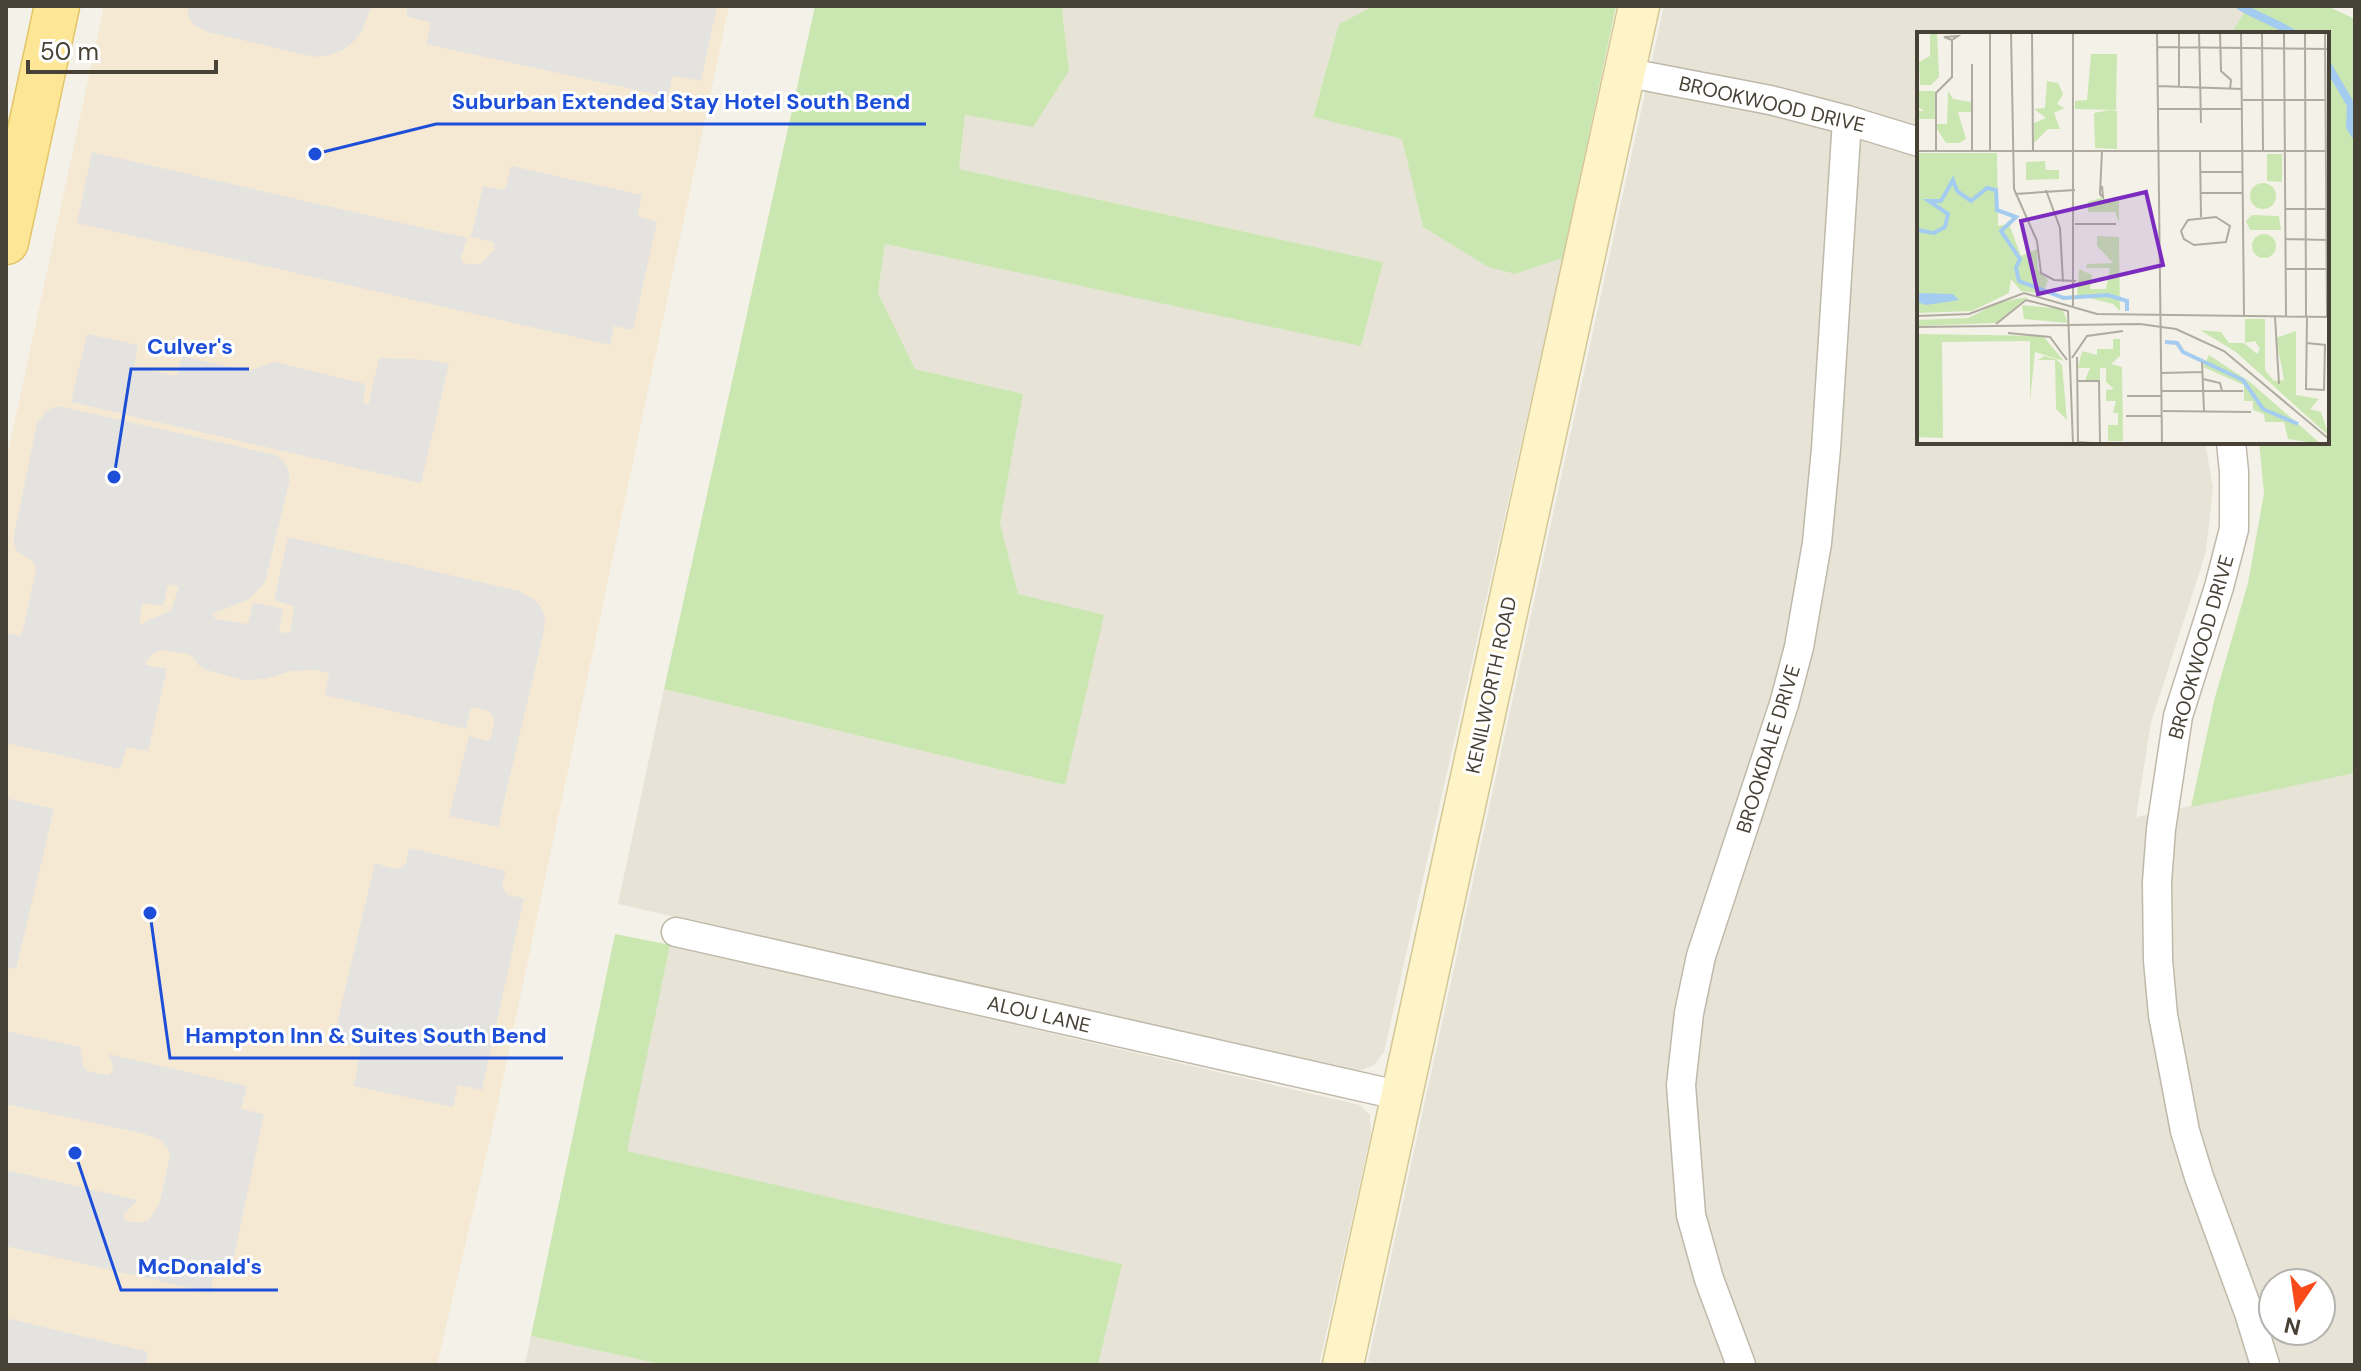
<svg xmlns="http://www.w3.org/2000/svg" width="2361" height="1371" viewBox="0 0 2361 1371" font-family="'DM Sans',sans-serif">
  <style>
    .residential { fill: #e7e3d6; fill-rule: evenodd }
    .commercial { fill: #f5e9d3 }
    .green { fill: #cbe7b1 }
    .parking { fill: #e5e3df; fill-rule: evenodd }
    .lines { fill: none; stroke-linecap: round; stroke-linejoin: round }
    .stream { stroke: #a4ccf0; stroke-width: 8 }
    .street-casing { stroke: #bfb9aa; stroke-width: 31 }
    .secondary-casing { stroke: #d3c798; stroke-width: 43 }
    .primary-casing { stroke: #e3c566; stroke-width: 47 }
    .street { stroke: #fff; stroke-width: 28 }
    .secondary { stroke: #fef4c7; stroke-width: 40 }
    .primary { stroke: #fde797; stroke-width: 44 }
    .labels { text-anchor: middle; stroke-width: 6; stroke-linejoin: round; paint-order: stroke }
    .street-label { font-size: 20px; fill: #474136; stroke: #fff }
    .inset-river { fill: none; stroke: #a4ccf0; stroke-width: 4 }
    .inset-road { fill: none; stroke: #afaba1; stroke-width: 2 }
    .view { fill: #7b2cbf; fill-opacity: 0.15; stroke: #7b2cbf; stroke-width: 4 }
    .inset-edge { fill: none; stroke: #474136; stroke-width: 4 }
    .leader { fill: none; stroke: #1d4ed8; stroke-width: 3 }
    .callout-dot { fill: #1d4ed8; stroke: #fff; stroke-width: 3 }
    .callout-label { font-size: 22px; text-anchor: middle; font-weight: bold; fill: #1d4ed8; stroke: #fff; stroke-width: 6; stroke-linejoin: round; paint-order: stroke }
  </style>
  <rect width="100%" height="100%" fill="#f4f1e8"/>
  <!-- residential -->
  <g class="residential">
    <polygon points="1064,6 1369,6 1368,9 1339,24 1313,117 1402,138 1423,227 1488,267 1515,274 1563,258 1384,1052 1374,1065 1359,1071 618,904 664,689 1065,785 1000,523 1023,394 915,369 878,293 885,244 1361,345 1383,262 959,169 965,115 1033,126 1069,71 1062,8"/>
    <path d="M 1664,6 L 2248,6 L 2231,34 L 1919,34 L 1919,442 L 2205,442 L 2213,488 L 2206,552 L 2151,722 L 2136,817 L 2355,773 L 2355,1365 L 1380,1365 L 1368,1362 ZM 2273,1283 L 2321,1283 L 2321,1331 L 2273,1331 Z"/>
    <polygon points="670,945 1360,1105 1370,1115 1371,1134 1319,1365 1098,1365 1121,1264 626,1151"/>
    <polygon points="531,1336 665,1365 525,1365"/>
  </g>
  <!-- commercial -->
  <polygon class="commercial" points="104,6 729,6 492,1131 437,1365 6,1365 6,462"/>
  <!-- green -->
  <g class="green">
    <polygon points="815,6 1064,6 1062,9 1069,71 1033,127 965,115 959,169 1383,262 1361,346 885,244 878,293 915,369 1023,394 1000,523 1018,594 1104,615 1065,785 664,689"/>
    <polygon points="1369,6 1616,6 1563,258 1515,274 1488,267 1423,227 1402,139 1313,117 1339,24 1368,9"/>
    <polygon points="2248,6 2327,6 2355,19 2355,773 2191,807 2215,697 2248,583 2264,493 2259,442 2327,442 2327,34 2231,34"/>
    <polygon points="615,934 670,945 627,1151 1122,1264 1098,1365 665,1365 531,1336"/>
  </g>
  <!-- parking -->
  <g class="parking">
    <polygon points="188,6 371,6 362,31 354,41 343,50 329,55 314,57 208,32 194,25 188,16"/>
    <polygon points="408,6 717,6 701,81 675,76 672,78 668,97 426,44 431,24 429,22 406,16"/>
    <polygon points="92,152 467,238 461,258 463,263 469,264 481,264 495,249 493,242 471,237 483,186 505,190 511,166 642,195 638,213 639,217 657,222 633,330 614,326 610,345 77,223"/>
    <polygon points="87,334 138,345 134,367 177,376 182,356 248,371 274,362 366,384 363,402 365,405 369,403 379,358 431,360 449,364 421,483 71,402"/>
    <path d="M 58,406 L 276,455 L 283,461 L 287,466 L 290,479 L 265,582 L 248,600 L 214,613 L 212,614 L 216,619 L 248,624 L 253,602 L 283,609 L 279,630 L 281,633 L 290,632 L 294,608 L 293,606 L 274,600 L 288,537 L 519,591 L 535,600 L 542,609 L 545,618 L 544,631 L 498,827 L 449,816 L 469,736 L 488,741 L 491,738 L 494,725 L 494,718 L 489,711 L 473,707 L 471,709 L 466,729 L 325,695 L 329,675 L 328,673 L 314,670 L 291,671 L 265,679 L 244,680 L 206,670 L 199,666 L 194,658 L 188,654 L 163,650 L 154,653 L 145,662 L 146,665 L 167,669 L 148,751 L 127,747 L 120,769 L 6,743 L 6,633 L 19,636 L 22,634 L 36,570 L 35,563 L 17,551 L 14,544 L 14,535 L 37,424 L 46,411 ZM 170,584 L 179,587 L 171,610 L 141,624 L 139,621 L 143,603 L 163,606 L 168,585 Z"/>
    <polygon points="6,798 54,809 16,969 6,967"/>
    <polygon points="409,848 506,871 502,884 504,890 508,895 524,898 482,1090 458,1085 453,1107 354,1086 361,1048 333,1040 375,863 394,869 402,867 406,863"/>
    <polygon points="6,1031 80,1047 83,1066 87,1071 108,1075 112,1072 113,1067 109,1054 247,1086 241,1109 264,1114 230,1276 219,1274 215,1276 212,1280 212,1293 6,1246 6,1170 137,1200 123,1216 126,1221 137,1223 149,1220 159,1205 170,1156 168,1148 160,1140 141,1133 6,1104"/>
    <polygon points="6,1318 148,1352 145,1365 6,1365"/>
  </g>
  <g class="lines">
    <!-- stream -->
    <g class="stream">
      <path d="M 2240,6 C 2258,17 2277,23 2294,34"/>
      <polyline points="2327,64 2351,105 2350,127 2355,135"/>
    </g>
    <!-- street casing -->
    <g class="street-casing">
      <g id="street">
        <polyline points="1624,72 1770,100 1847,120 1919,142"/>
        <polyline points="2231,442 2234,472 2234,529 2219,587 2178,716 2161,829 2157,882 2158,960 2163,1015 2185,1131 2199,1177 2249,1313 2265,1365"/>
        <polyline points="676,932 1402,1096"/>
        <polyline points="1741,1365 1709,1279 1691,1215 1681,1085 1689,1013 1701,956 1784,704 1799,647 1817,543 1826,449 1847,120"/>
      </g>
    </g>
    <!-- secondary casing -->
    <g class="secondary-casing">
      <polyline id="secondary" points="1343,1365 1639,6"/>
    </g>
    <!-- primary casing -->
    <g class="primary-casing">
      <polyline id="primary" points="6,242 57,6"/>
    </g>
    <!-- street -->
    <use href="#street" class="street"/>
    <!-- secondary -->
    <use href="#secondary" class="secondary"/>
    <!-- primary -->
    <use href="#primary" class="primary"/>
  </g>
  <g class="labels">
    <!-- street labels -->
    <g class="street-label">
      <text transform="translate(1772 104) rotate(13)" y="7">BROOKWOOD DRIVE</text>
      <text transform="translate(2201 647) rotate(-74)" y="7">BROOKWOOD DRIVE</text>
      <text transform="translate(1491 685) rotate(-78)" y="7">KENILWORTH ROAD</text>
      <text transform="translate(1768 749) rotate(-73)" y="7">BROOKDALE DRIVE</text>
      <text transform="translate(1039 1014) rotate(13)" y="7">ALOU LANE</text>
    </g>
  </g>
  <!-- overview -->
  <g transform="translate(1917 32)">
    <rect width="412" height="412" fill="#f4f1e8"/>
    <path d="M 13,0 L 20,0 L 22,45 L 14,53 L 3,53 L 2,30 L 13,24 ZM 174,22 L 200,22 L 199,78 L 158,77 L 158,69 L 170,68 ZM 130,49 L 141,51 L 146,62 L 140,72 L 147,76 L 137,81 L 143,97 L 131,97 L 117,111 L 117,91 L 129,86 L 117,77 L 128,76 ZM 0,59 L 18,59 L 20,87 L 0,87 L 0,79 L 7,79 L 0,74 ZM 31,59 L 36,67 L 54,70 L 54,80 L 41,80 L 49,107 L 42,111 L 29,111 L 20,97 L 20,92 L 30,92 ZM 192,78 L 200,79 L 200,117 L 178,116 L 177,81 ZM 0,121 L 80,121 L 81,194 L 92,192 L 104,224 L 120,217 L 121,238 L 131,248 L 126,262 L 104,259 L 94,247 L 92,261 L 55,279 L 0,281 ZM 350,122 L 365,122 L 365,150 L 350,149 ZM 128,129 L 129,138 L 142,138 L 142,147 L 109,148 L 109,130 ZM333 164a13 13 0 1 1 26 0a13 13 0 1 1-26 0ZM 183,166 L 202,169 L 202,191 L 198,180 L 171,180 L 171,170 ZM 335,183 L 362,184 L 364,198 L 333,198 L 329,189 ZM335 214a12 12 0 1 1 24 0a12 12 0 1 1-24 0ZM 180,204 L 202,205 L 203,279 L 196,272 L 160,263 L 162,237 L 175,243 L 173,257 L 189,257 L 193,236 L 169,236 L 170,232 L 196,231 L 180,214 ZM 111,265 L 79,291 L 0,294 L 0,288 L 51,286 L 83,270 ZM 105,273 L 145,277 L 151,291 L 107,287 ZM 328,287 L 348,287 L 348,338 L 357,349 L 367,348 L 359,306 L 379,299 L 379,363 L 402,367 L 393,377 L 404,380 L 412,404 L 319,320 L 283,298 L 304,300 L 312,311 L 327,311 L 340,322 L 343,317 L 338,309 L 328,311 ZM 0,302 L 126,304 L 147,329 L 118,320 L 113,369 L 113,309 L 25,310 L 26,406 L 0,405 ZM 196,307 L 203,307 L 203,324 L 194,332 L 205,335 L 206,409 L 191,409 L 191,393 L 201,393 L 201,381 L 196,381 L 199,369 L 189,369 L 189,358 L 197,357 L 189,350 L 189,336 L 183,336 L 183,348 L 168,348 L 173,336 L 161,336 L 165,319 L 180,323 L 180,317 L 196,317 ZM 292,323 L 333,350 L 404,412 L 371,407 L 367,390 L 348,390 L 347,382 L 336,378 L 336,369 L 327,369 L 327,353 L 286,335 ZM 127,324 L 139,327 L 145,333 L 150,388 L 139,377 L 138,328 L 121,328 Z" fill="#cbe7b1"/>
    <path d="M 0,261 L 36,262 L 42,268 L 9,273 L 0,270 Z" fill="#a4ccf0"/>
    <path class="inset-river" d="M 0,198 L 17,201 L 28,195 L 31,182 L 12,169 L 24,169 L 36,148 L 40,159 L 54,169 L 70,156 L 79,158 L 80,178 L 99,185 L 84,199 L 103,227 L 99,236 L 102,249 L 147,266 L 191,263 L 210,269 L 210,279M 248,310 L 260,311 L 266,320 L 326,348 L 346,377 L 381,392"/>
    <path class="inset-road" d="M 73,0 L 73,119M 94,0 L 97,157 L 120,209 L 124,241 L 137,248 L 159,249M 115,0 L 116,118M 240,0 L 245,412M 262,0 L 262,54M 282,0 L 284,91M 303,0 L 304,39 L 314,48 L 313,57M 324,0 L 327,283M 345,0 L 346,119M 367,0 L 369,285M 388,0 L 389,285M 408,0 L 410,285M 241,15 L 412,17M 55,32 L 55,119M 241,54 L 325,57M 326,68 L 409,68M 241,77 L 326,77M 185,118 L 183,162 L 186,165 L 185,154M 0,119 L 412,119M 19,119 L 19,61 L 35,45 L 35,8 L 41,4 L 27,5 L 35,8M 283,119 L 284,185M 284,140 L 326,140M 129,158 L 143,196 L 146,250M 284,161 L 326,161M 98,162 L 158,158M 368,177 L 411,177M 299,185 L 313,194 L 309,210 L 277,213 L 267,207 L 264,199 L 271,188 ZM 158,192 L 199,192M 368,207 L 411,208M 368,237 L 411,237M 156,274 L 156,0M 0,284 L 52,282 L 107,261 L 180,282 L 412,285M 358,285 L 362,352M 79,292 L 109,268 L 151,279 L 156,412M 0,295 L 223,292 L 259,297 L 307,319 L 412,407M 91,301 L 133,305 L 150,328M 390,311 L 408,313 L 407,358 L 389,357 L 390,286M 160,325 L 161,412M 155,326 L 170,304 L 206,299M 285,330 L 287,379M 245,341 L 285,340M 286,347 L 303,351 L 305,359M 160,349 L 182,349 L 183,410M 245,359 L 326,359M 210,364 L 244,364M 246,379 L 334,380M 209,384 L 245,384M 161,410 L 190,412"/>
    <path class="view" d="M 229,160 L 246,233 L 121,262 L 104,189 Z"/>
    <rect width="412" height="412" class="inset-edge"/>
  </g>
  <!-- callouts -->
  <path class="leader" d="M315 154L436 124H926M114 477L131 369H249M150 913L170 1058H563M75 1153L121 1290H278"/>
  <g class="callout-dot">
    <circle cx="315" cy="154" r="8"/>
    <circle cx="114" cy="477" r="8"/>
    <circle cx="150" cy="913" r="8"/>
    <circle cx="75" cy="1153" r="8"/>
  </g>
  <g class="callout-label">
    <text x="681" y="109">Suburban Extended Stay Hotel South Bend</text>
    <text x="190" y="354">Culver's</text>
    <text x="366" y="1043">Hampton Inn &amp; Suites South Bend</text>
    <text x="200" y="1274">McDonald's</text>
  </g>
  <!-- border -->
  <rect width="2361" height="1371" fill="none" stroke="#474136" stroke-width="16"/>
  <!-- north arrow -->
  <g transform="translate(2297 1307) rotate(193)"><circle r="38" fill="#ffffff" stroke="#b5b3af" stroke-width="2"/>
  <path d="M0-6L14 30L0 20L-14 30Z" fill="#f84a1a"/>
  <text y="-12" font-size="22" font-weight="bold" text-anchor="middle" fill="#474136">N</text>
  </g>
  <!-- scale -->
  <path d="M28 60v12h188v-12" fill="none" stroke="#474136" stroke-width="4"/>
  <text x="40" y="60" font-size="24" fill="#474136" stroke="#ffffff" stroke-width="6" paint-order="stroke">50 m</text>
</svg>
